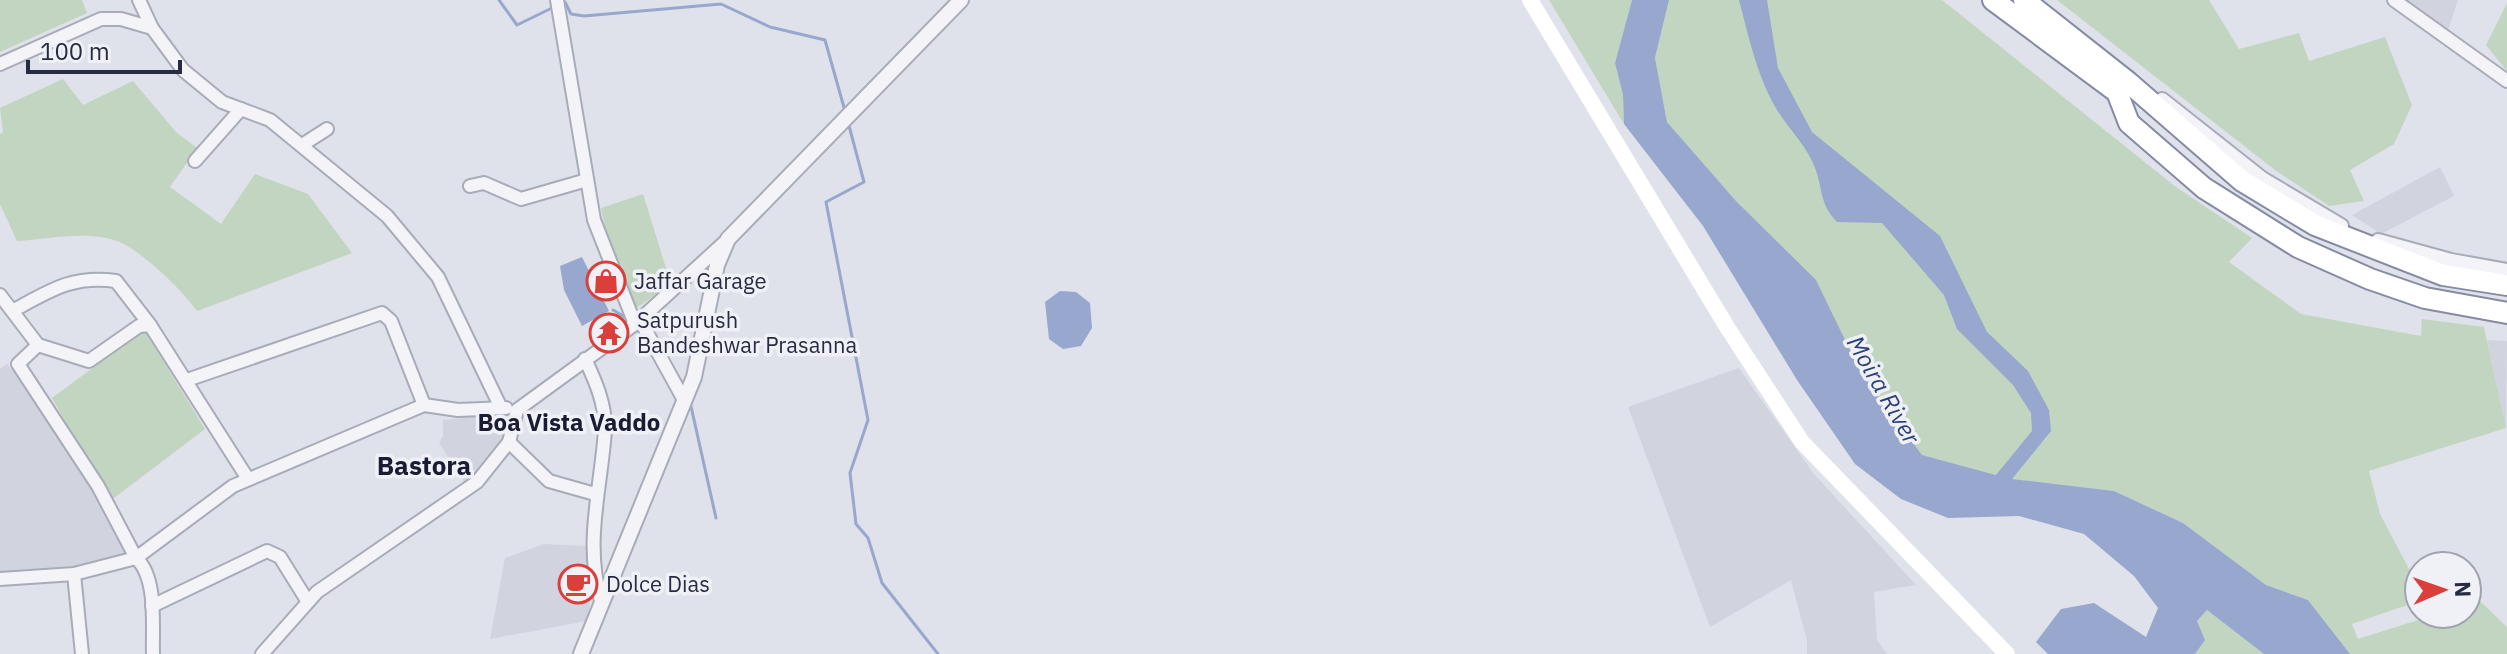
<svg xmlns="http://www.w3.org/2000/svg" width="2507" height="654" viewBox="0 0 2507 654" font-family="'IBM Plex Sans',sans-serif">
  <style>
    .built { fill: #d1d4df }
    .green { fill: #c1d5c0 }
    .water { fill: #97a7cd }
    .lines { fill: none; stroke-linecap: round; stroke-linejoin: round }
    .stream { stroke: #97a7cd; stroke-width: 3 }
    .minor-casing { stroke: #a8abb8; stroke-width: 16 }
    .tertiary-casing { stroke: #a8abb8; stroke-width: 18 }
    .trunk-casing { stroke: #858ba2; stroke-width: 24 }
    .minor { stroke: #f3f3f8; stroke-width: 12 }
    .tertiary { stroke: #f3f3f8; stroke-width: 14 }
    .secondary { stroke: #fff; stroke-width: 16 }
    .trunk { stroke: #fff; stroke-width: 20 }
    .labels { text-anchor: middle; stroke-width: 7; stroke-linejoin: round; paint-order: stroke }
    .poi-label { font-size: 22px; fill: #272c43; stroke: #eff1f7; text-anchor: start }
    .water-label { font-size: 24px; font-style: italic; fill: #2d417a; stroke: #eff1f7 }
    .neighbourhood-label { font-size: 24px; font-weight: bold; fill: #191d33; stroke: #eff1f7 }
    .quarter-label { font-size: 26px; font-weight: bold; fill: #191d33; stroke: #eff1f7 }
  </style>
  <rect width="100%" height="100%" fill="#dfe2ea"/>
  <!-- built -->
  <g class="built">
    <polygon points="2407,0 2458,0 2448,30"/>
    <polygon points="2440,167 2454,196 2381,234 2352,215"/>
    <polygon points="2487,340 2507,341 2506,428"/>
    <polygon points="7,364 62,437 128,554 74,567 0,573 0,369"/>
    <polygon points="1739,368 1814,474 1916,585 1874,592 1877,640 1887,654 1807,654 1807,641 1791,580 1710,627 1628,407"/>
    <polygon points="502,414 508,432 466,485 439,443 443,436 443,420"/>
    <polygon points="544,544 586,546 590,604 587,621 490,639 505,558"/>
  </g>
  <!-- green -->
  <g class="green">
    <polygon points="0,0 82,0 87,13 0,52"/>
    <polygon points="1549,0 1632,0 1615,63 1623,95 1624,124"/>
    <polygon points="1669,0 1942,0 2176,187 2252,238 2229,262 2301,314 2421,336 2422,319 2484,327 2506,428 2369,471 2380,514 2419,588 2419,601 2352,624 2358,639 2437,614 2467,614 2467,604 2479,600 2507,627 2507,654 2350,654 2308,600 2266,585 2183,523 2114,491 2011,479 1922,455 1861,373 1815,280 1736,201 1667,122 1655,58"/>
    <polygon points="2057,0 2209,0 2239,49 2299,33 2309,61 2385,37 2412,105 2394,144 2350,170 2364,201 2329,206 2275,170"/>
    <polygon points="2507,3 2507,69 2506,70 2486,45"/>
    <path d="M 63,79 L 83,105 L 133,81 L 176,132 L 197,148 L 170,187 L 221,224 L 255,174 L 308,194 L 352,253 L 197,311 C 183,291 140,249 117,241 C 87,230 48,239 17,241 L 0,204 L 0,134 L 3,132 L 0,108 Z"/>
    <polygon points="643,194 671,284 635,309 610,250 601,208"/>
    <polygon points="144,330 205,429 110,501 52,398"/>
    <polygon points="2207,610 2264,654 2195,654 2205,640 2197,621"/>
  </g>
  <!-- water -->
  <g class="water">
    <path d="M 1632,0 L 1669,0 L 1655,58 L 1667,122 L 1736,201 L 1816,280 L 1861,373 L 1922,455 L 1996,475 L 2032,431 L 2031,413 L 2013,385 L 1957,329 L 1944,295 L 1882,223 L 1837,222 C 1817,201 1824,185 1812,161 C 1803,142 1788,128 1777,110 C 1757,76 1749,38 1739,0 L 1767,0 L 1778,68 L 1812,132 L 1940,236 L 1987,332 L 2028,371 L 2049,410 L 2051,431 L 2012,479 L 2114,491 L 2183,523 L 2266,585 L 2308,600 L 2350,654 L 2264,654 L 2207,610 L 2197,621 L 2205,640 L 2195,654 L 2048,654 L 2036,642 L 2061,609 L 2094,603 L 2146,637 L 2158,608 L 2134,576 L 2084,534 L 2019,516 L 1948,518 L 1901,499 L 1855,464 L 1797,380 L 1703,226 L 1624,124 L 1623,95 L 1615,63 Z"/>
    <polygon points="582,257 609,311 582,326 564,290 560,266"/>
    <polygon points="1060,291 1076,292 1090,303 1092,328 1081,346 1063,349 1049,339 1045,302"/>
  </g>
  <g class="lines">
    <!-- stream -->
    <g class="stream">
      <polyline points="499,0 517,25 554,7"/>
      <polyline points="561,4 565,2 571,14 584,16 721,4 770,27 825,40 845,111"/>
      <polyline points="848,122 864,182 826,202 868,420 850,473 856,524 868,538 882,583 938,654"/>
      <polyline points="613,310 630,320"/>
      <polyline points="668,359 684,387"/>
      <polyline points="690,402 716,518"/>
    </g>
    <!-- minor casing -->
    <g class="minor-casing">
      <g id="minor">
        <polyline points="139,0 152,28 183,70 222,102 270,120 387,216 438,277 501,408"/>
        <polyline points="557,0 594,220 635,324"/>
        <polyline points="2394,0 2507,81"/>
        <polyline points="0,64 101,19 121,19 152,28"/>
        <polyline points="302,145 327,129"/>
        <polyline points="195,161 241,109"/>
        <polyline points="470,186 484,183 521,199 587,180"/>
        <polyline points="0,295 38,345 89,361 139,326 150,325 248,479"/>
        <path d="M 14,310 C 51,290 73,275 116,281 L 150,325"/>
        <polyline points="640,320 684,400"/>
        <path d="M 38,345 L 18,364 L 98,486 L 136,558 C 158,578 152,627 153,654"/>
        <path d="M 585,359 C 595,380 606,405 605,430 C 601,489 584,542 601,601"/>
        <polyline points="187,380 382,313 391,321 424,405"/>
        <polyline points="509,442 549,481 595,494"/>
        <polyline points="74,574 82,654"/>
        <polyline points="0,579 74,574 136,558 233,486 424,405 458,410 506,408"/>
        <polyline points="152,606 267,551 280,557 308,602"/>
        <polyline points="262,654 317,592 477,482 509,442 517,410 635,324 726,241"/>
      </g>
    </g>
    <!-- tertiary casing -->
    <g class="tertiary-casing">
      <g id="tertiary">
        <polyline points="2162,100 2262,179 2341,226"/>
        <polyline points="2378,241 2451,261 2507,271"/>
        <polyline points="581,654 694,377 717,265 728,239 961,0"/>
      </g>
    </g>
    <!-- trunk casing -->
    <g class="trunk-casing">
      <g id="trunk">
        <polyline points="1993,0 2117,92 2129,123 2204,188 2298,247 2370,279 2425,298 2507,313"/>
        <polyline points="2024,0 2128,82 2242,181 2315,225 2443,275 2507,285"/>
      </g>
    </g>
    <!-- minor -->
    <use href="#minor" class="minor"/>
    <!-- tertiary -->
    <use href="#tertiary" class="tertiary"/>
    <!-- secondary -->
    <polyline class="secondary" points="1530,0 1727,327 1802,442 2007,654"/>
    <!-- trunk -->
    <use href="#trunk" class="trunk"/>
  </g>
  <!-- icons -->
  <defs>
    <g id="shop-ring" transform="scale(2)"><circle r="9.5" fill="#eff1f7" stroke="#da3f39" stroke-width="1.5"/><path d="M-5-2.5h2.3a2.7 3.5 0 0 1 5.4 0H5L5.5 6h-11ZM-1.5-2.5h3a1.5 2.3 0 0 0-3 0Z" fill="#da3f39"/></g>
    <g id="temple-ring" transform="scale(2)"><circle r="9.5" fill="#eff1f7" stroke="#da3f39" stroke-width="1.5"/><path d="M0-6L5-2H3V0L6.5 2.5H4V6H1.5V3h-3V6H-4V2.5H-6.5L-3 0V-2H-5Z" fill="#da3f39"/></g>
    <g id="cafe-ring" transform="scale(2)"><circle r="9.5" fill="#eff1f7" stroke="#da3f39" stroke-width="1.5"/><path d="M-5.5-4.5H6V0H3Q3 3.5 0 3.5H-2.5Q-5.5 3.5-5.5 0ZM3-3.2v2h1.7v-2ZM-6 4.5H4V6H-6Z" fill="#da3f39"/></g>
  </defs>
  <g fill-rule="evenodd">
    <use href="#shop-ring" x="606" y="281"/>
    <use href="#temple-ring" x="609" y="333"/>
    <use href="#cafe-ring" x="578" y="584"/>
  </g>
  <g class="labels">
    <!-- poi labels -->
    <g class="poi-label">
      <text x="634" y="289">Jaffar Garage</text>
      <text x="637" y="328">Satpurush<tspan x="637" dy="25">Bandeshwar Prasanna</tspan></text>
      <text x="606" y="592">Dolce Dias</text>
    </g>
    <!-- water labels -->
    <g class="water-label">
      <text transform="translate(1883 390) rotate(60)" y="8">Moira River</text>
    </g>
    <!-- neighbourhood labels -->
    <g class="neighbourhood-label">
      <text x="569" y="431">Boa Vista Vaddo</text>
    </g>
    <!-- quarter labels -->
    <g class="quarter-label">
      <text x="424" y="475">Bastora</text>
    </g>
  </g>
  <!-- north arrow -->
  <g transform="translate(2443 590) rotate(88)"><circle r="38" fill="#eff1f7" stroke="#9fa2af" stroke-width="2"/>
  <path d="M0-6L14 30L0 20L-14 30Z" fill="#da3f39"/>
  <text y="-12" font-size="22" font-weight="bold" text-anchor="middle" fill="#272c43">N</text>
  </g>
  <!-- scale -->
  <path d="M28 60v12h152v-12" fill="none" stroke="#272c43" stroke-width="4"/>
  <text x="40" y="60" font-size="24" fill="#272c43" stroke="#eff1f7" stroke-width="6" paint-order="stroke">100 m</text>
</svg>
